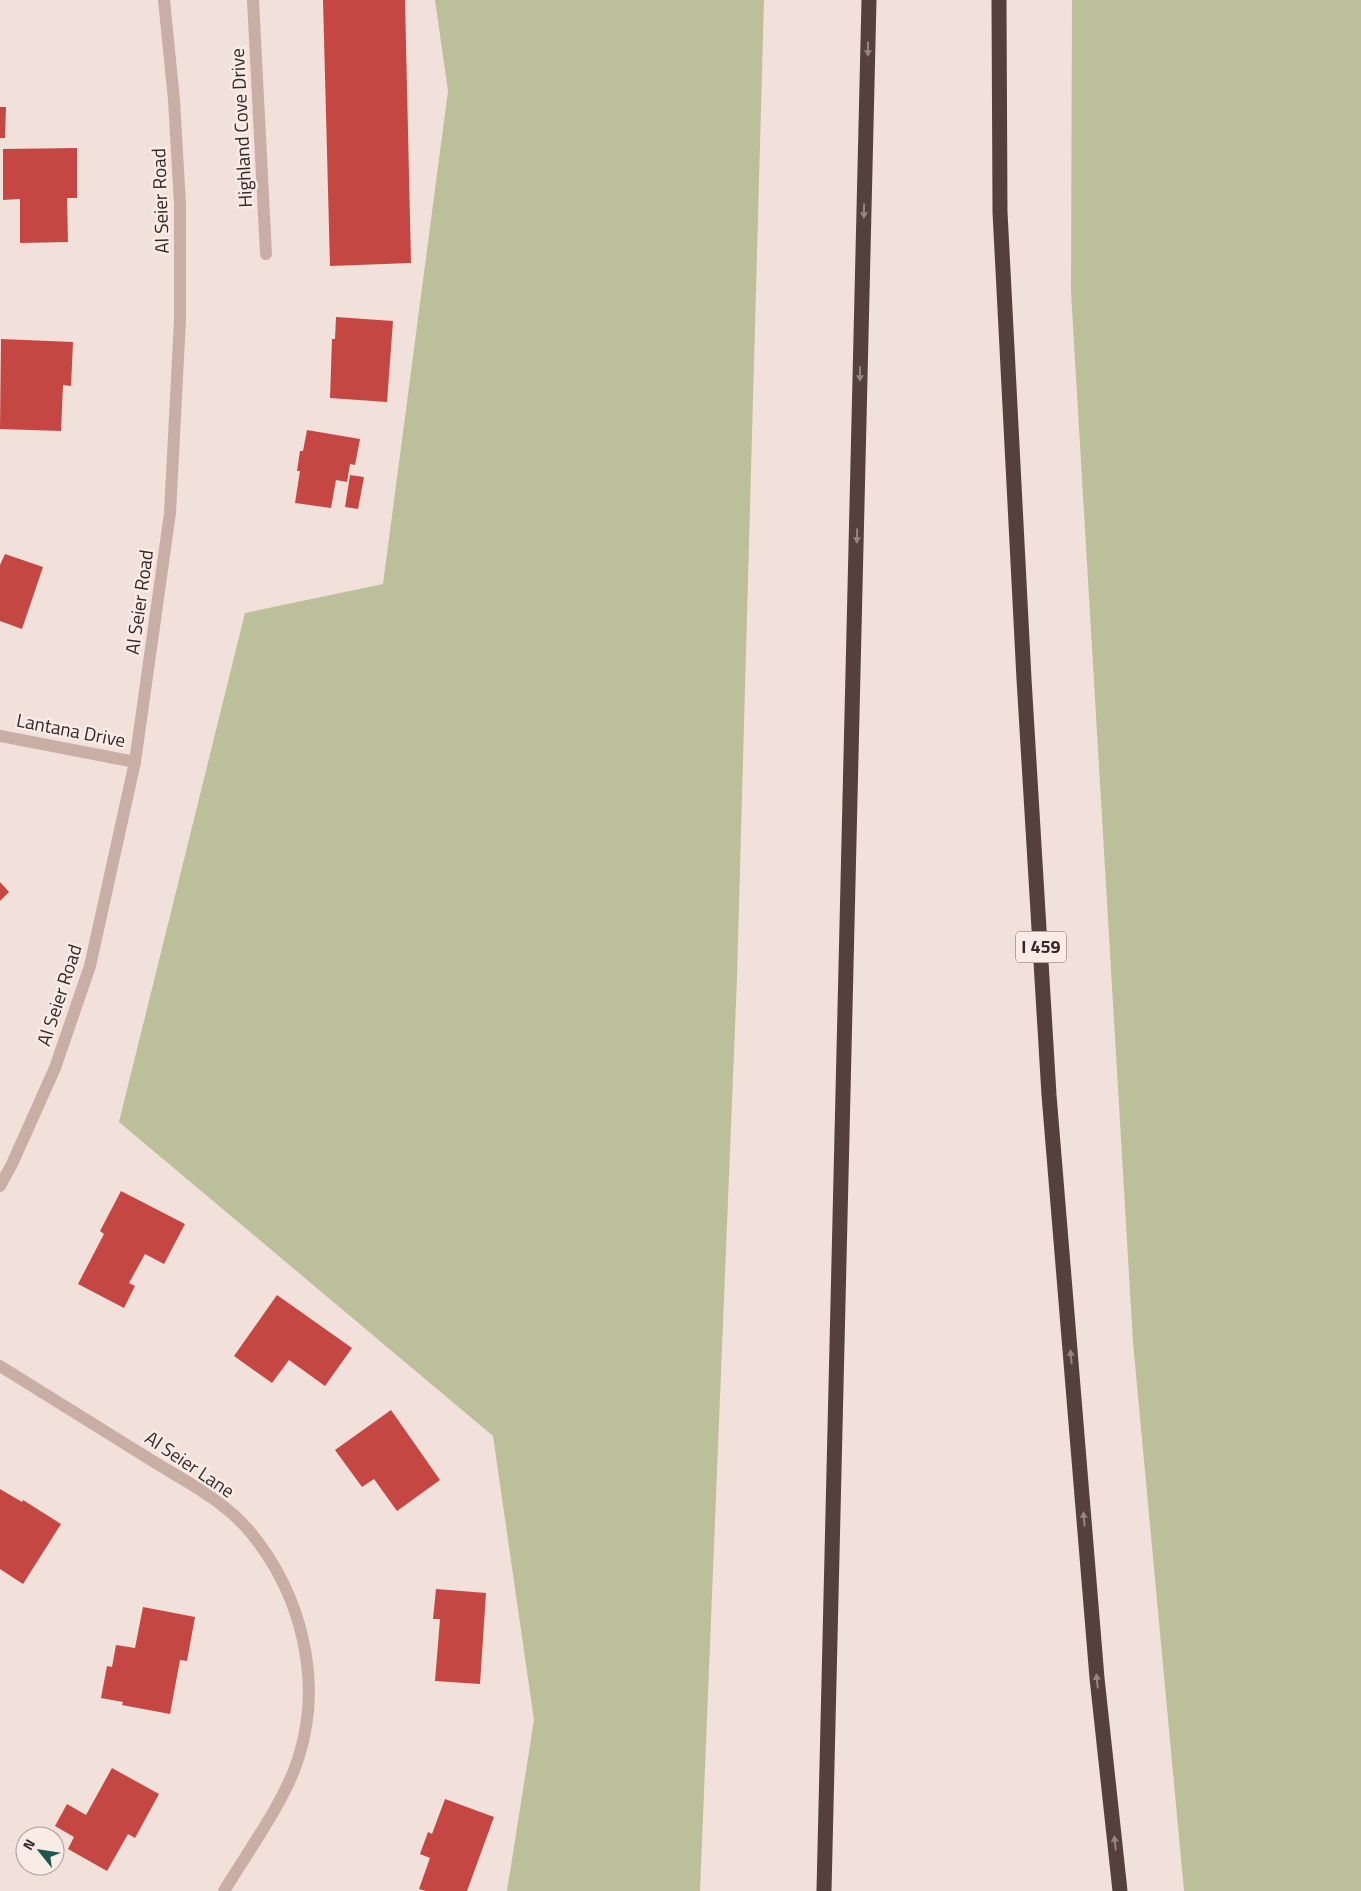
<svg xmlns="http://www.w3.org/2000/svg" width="1361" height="1891" viewBox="0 0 1361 1891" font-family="'Titillium Web',sans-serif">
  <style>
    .green { fill: #bbc09a }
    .building { fill: #c54744 }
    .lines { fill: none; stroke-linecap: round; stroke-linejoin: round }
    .service { stroke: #c9aea6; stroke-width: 12 }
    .minor { stroke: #c9aea6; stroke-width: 12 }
    .tertiary { stroke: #c9aea6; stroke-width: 12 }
    .motorway { stroke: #56403e; stroke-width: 15 }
    .oneway { fill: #978581 }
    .labels { text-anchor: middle; stroke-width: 5; stroke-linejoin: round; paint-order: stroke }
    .shield { fill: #f9ece6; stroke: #706360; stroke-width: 1 }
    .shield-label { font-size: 18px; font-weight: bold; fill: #352827 }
    .street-label { font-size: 19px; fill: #352827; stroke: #f9ece6 }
  </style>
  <rect width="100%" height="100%" fill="#f1e1da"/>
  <!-- green -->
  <g class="green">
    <polygon points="435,0 764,0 737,978 700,1891 507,1891 534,1720 493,1436 119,1122 245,613 383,584 448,91"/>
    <polygon points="1072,0 1361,0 1361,1891 1184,1891 1133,1342 1071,292"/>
  </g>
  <!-- building -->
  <g class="building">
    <polygon points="323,0 405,0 411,263 330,266"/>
    <polygon points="0,107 6,107 5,138 0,138"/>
    <polygon points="77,148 77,198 67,198 68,242 20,243 20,199 3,200 3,149"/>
    <polygon points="336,317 393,321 387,402 330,398 332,339 335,339"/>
    <polygon points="1,339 73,342 71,386 63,385 61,431 0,429"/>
    <polygon points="307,430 360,439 355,465 350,464 347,482 336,480 331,508 295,503 300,471 297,471 300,451 303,451"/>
    <polygon points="350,475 364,477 358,509 345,507"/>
    <polygon points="5,554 43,567 22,629 0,621 0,565"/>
    <polygon points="0,882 9,892 0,901"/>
    <polygon points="121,1191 185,1224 164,1264 145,1254 129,1283 135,1286 124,1308 78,1284 104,1234 100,1231"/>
    <polygon points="277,1295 352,1348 325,1386 289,1360 272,1383 234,1356"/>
    <polygon points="391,1410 440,1480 397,1511 374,1479 362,1487 335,1450"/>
    <polygon points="0,1489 22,1502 23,1500 61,1524 23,1584 0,1569"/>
    <polygon points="436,1589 486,1593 480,1684 435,1681 440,1619 433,1619"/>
    <polygon points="143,1607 195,1617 187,1661 180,1660 170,1714 122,1705 123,1702 101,1698 107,1666 112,1667 116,1645 135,1648"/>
    <polygon points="112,1768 159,1794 135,1838 128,1834 107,1871 68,1849 74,1837 55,1826 67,1804 86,1815"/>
    <polygon points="445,1799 494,1817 467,1891 426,1891 419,1889 430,1858 420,1854 428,1832 432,1834"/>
  </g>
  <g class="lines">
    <!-- service -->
    <polyline class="service" points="253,0 266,254"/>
    <!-- minor -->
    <g class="minor">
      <polyline points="0,736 135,762"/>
      <path d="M 0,1366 C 50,1397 100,1428 151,1460 C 185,1481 225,1501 251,1533 C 301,1594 323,1680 299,1756 C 286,1800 248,1851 224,1891"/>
    </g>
    <!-- tertiary -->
    <polyline class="tertiary" points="0,1186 12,1164 55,1068 90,966 135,762 170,513 180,320 180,204 174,100 164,0"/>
    <!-- motorway -->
    <g class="motorway">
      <polyline points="999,0 1000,212 1024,679 1049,1095 1097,1678 1120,1891"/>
      <polyline points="824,1891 869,0"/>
    </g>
  </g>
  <!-- one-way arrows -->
  <defs><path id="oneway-solid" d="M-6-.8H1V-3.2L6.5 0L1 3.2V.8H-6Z" transform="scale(1.25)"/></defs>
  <g class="oneway">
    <use href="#oneway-solid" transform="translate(868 49) rotate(91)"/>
    <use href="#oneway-solid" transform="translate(864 211) rotate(91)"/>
    <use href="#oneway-solid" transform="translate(860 374) rotate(91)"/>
    <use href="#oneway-solid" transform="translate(857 536) rotate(91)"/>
    <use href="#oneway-solid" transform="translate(1071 1357) rotate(-95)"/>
    <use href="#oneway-solid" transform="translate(1084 1519) rotate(-95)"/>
    <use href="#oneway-solid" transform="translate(1097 1681) rotate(-96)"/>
    <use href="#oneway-solid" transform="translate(1115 1843) rotate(-96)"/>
  </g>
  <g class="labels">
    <!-- shield labels -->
    <rect class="shield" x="1016" y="931.5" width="50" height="31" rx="4"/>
    <g class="shield-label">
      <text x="1041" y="953">I 459</text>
    </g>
    <!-- street labels -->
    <g class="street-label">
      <text transform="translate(241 128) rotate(-93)" y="7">Highland Cove Drive</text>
      <text transform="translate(160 201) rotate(-92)" y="7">Al Seier Road</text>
      <text transform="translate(139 602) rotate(-82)" y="7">Al Seier Road</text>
      <text transform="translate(71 730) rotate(11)" y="7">Lantana Drive</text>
      <text transform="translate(59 995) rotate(-72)" y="7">Al Seier Road</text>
      <text transform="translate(190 1464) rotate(34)" y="7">Al Seier Lane</text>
    </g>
  </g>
  <!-- north arrow -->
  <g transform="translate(40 1851) rotate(300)"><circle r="24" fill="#f9ece6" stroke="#ab9e9a"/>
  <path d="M0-4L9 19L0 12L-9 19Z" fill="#1d564d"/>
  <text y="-8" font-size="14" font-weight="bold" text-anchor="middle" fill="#352827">N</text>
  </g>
</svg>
